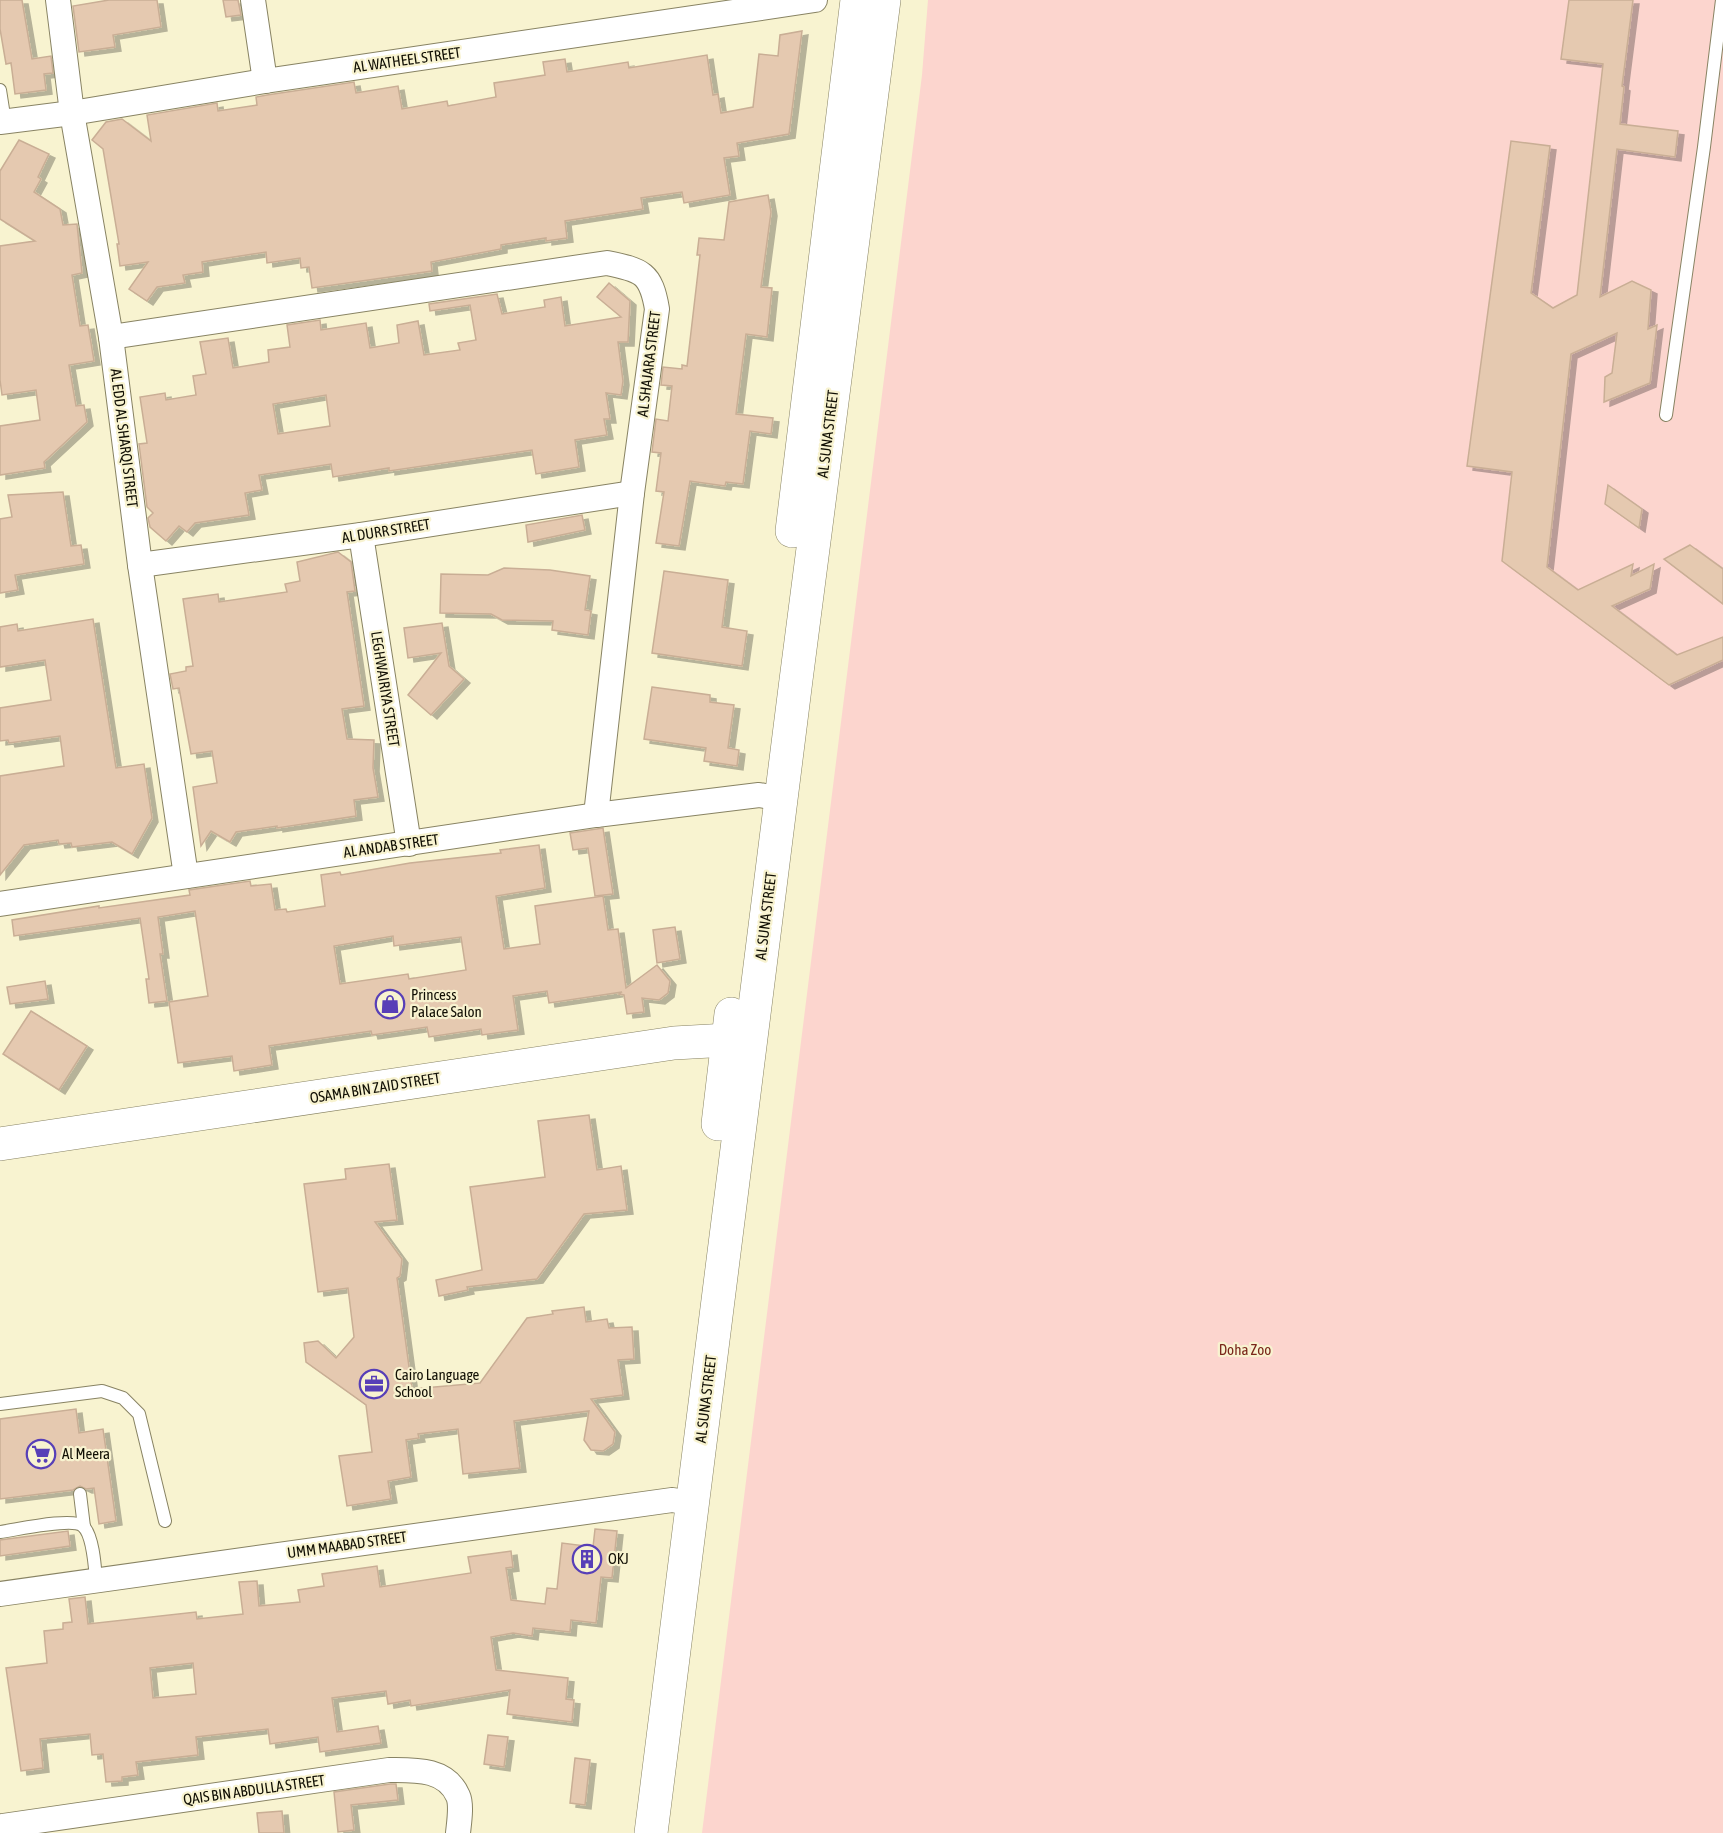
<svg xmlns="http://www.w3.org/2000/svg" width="1723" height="1833" viewBox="0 0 1723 1833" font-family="'Asap Condensed',sans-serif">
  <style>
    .green { fill: #fcd5ce }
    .building { fill: #e5c9b0; stroke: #c9ae95; stroke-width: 1.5; fill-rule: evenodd; filter: url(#shadow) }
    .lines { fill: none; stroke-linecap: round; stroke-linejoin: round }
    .lane-casing { stroke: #888363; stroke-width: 14 }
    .street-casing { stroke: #888363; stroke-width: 26 }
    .secondary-casing { stroke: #888363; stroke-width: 34 }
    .lane { stroke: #fff; stroke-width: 12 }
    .street { stroke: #fff; stroke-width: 24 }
    .secondary { stroke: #fff; stroke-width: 33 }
    .labels { text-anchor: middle; stroke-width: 4.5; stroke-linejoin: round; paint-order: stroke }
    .street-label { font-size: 15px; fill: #110f04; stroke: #f8f3d0 }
    .poi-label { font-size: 15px; fill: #110f04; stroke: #f8f3d0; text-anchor: start }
    .park-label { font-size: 15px; fill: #7a271b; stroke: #f8f3d0 }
  </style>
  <defs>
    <filter id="shadow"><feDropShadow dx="6" dy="4" stdDeviation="0" flood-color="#0004"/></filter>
  </defs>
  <rect width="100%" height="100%" fill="#f8f3d0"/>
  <!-- green -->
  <polygon class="green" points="928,0 1723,0 1723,1833 702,1833 922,75"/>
  <!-- building -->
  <g class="building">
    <polygon points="0,0 22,0 32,59 51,56 53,73 44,74 46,90 15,94 11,63 6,64 0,29"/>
    <polygon points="109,0 157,0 161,27 113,35 115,47 79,52 73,6"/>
    <polygon points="223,0 238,0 241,15 226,17"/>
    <polygon points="1569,0 1633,0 1622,86 1624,87 1620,124 1678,131 1675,157 1617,149 1600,297 1632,281 1651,290 1648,329 1657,325 1650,383 1604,402 1605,377 1612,373 1617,333 1571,354 1547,567 1578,590 1633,564 1631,576 1654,564 1650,589 1612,606 1677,655 1723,637 1723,660 1669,685 1502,561 1512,472 1467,466 1511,141 1550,146 1531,293 1553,308 1577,295 1603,64 1561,59"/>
    <polygon points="802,31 789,134 737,143 739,156 724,158 730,195 684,203 682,192 641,198 643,209 565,221 567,238 546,241 546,238 501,245 501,249 431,262 432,271 312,288 309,267 301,268 300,258 267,263 266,252 202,262 203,272 183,275 185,283 157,287 147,301 129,289 148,262 120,266 117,244 119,244 103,149 92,140 106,122 122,119 151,141 147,115 217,103 218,111 257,105 256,97 267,95 354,82 356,93 398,86 402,109 447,101 448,106 496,97 494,83 545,75 543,62 565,59 567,72 628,62 629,68 707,55 713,95 718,94 721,113 753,107 759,54 778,56 780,35"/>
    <polygon points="19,140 49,154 38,177 41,179 34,192 60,209 63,225 77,224 82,273 72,275 80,326 88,325 94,361 69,365 76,406 84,405 87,422 44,462 45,468 0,475 0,426 40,420 36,390 2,395 0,380 0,246 35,241 0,219 0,171"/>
    <polygon points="768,195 771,212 761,287 772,288 767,337 746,334 736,414 773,418 771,434 750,431 743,484 726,482 725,486 690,481 679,546 656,543 664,492 656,491 661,453 652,452 656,419 668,421 672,386 661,385 663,367 682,369 682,365 687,366 700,255 697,255 699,238 724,240 729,202"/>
    <path d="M 609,283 L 630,301 L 628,342 L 618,342 L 623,381 L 621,395 L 606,393 L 610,419 L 604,419 L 607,435 L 575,440 L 579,467 L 536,474 L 532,450 L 389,471 L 389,468 L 333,477 L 331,464 L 259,475 L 262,490 L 245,493 L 249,515 L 195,523 L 187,532 L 179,526 L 166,541 L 150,527 L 148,518 L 153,513 L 147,507 L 139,444 L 147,443 L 140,397 L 165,393 L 166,400 L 196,395 L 193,376 L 206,374 L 200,342 L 228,338 L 233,368 L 269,362 L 268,350 L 290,347 L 287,325 L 320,320 L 321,330 L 366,323 L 370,348 L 399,343 L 397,325 L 418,321 L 424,355 L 460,350 L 458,343 L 476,340 L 470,305 L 430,311 L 429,304 L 497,294 L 502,314 L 545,307 L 544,300 L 561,297 L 565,326 L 621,317 L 597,297 ZM 326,395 L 330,426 L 278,434 L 273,404 Z"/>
    <polygon points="1608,485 1642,509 1639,528 1605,504"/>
    <polygon points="63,492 71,546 81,545 84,564 15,575 18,590 0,593 0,519 12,517 8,495"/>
    <polygon points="582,515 585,530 528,542 526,525"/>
    <polygon points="1690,545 1723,569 1723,604 1664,559"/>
    <polygon points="338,552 351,562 355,591 347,592 364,706 342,709 347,739 374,740 373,768 378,797 354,800 356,816 277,828 277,826 236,832 230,842 211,831 201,846 193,787 217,783 212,751 191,754 179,688 173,689 170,674 186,671 186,667 193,666 183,599 218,594 219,602 287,592 285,584 300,581 297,562"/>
    <polygon points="504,568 550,570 590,576 585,610 591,611 588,635 552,630 553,621 502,620 491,614 440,613 441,574 488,575"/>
    <polygon points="664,571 728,580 722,627 747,631 742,666 652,653"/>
    <polygon points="93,619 116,768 144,764 152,818 132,854 112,842 72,847 71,843 59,844 58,840 24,845 0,875 0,776 64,766 60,736 9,743 8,740 0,741 0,708 51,700 45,660 0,667 0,627 17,624 18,631"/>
    <polygon points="442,623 449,666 464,679 431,715 408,695 441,653 408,658 404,628"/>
    <polygon points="652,687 710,695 710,702 734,705 728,748 739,750 737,766 704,761 706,748 644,739"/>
    <polygon points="603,828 613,894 595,896 588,848 573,850 570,833"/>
    <path d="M 539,845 L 545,888 L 496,896 L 504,949 L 540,944 L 535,906 L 603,896 L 608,930 L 618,929 L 626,988 L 657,965 L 670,981 L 668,993 L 659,1000 L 642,998 L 644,1012 L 627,1014 L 624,995 L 619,994 L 622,992 L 549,1003 L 547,991 L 513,996 L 518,1030 L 482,1035 L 481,1029 L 429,1037 L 427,1027 L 372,1035 L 371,1031 L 269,1046 L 272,1065 L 234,1071 L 232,1056 L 178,1063 L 169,1002 L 208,996 L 195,911 L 158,917 L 163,954 L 160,954 L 167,1001 L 149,1003 L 146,979 L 149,979 L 140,918 L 14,936 L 12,920 L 99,906 L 99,908 L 190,895 L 189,890 L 250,881 L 251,886 L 271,884 L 275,910 L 286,909 L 287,912 L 325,906 L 321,875 L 340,872 L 341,875 L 410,863 L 501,853 L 500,850 ZM 393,936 L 394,946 L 461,937 L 466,970 L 409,979 L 408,974 L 340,984 L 334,946 Z"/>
    <polygon points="675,927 680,959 657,963 653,930"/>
    <polygon points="45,981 48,999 10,1004 7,987"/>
    <polygon points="31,1011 87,1046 59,1090 3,1054"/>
    <polygon points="589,1115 597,1170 621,1166 627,1210 584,1214 537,1279 467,1287 468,1290 439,1296 436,1280 482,1270 470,1187 545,1177 538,1121"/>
    <polygon points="389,1164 397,1220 375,1222 402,1259 400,1276 397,1278 412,1389 480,1383 527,1318 553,1314 552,1311 584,1307 586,1322 607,1319 609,1328 632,1327 634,1359 618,1360 623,1395 591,1399 615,1432 613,1444 603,1451 591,1450 584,1440 589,1411 514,1421 520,1468 463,1474 458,1429 418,1434 419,1438 406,1440 411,1477 388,1481 391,1499 347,1506 339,1456 372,1452 366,1405 306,1362 304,1343 318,1341 336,1358 354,1337 348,1288 318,1292 304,1184 346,1179 345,1169"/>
    <polygon points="76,1409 79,1433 103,1429 116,1521 99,1524 94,1488 86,1489 80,1486 73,1490 0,1499 0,1419"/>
    <path d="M 595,1529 L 617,1531 L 612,1578 L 601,1577 L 596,1623 L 571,1620 L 570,1632 L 533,1628 L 532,1636 L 513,1633 L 491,1637 L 496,1670 L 568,1678 L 566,1699 L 574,1700 L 572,1722 L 507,1714 L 510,1690 L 411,1706 L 410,1700 L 388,1704 L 386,1691 L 332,1698 L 337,1732 L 378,1726 L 381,1743 L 320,1752 L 318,1737 L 270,1744 L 268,1729 L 196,1737 L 198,1755 L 136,1762 L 138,1775 L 122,1777 L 122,1781 L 106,1782 L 103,1754 L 92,1755 L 90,1734 L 40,1739 L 43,1768 L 21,1771 L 6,1668 L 47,1663 L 44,1631 L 63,1629 L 63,1623 L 72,1622 L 69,1599 L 85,1597 L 88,1624 L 196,1612 L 197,1619 L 243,1614 L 239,1582 L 257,1581 L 259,1606 L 300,1602 L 298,1590 L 324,1586 L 322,1574 L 377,1566 L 380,1587 L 471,1573 L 468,1557 L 511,1551 L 513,1567 L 506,1568 L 511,1600 L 545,1604 L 547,1588 L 557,1589 L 562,1543 L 593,1547 ZM 193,1663 L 196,1694 L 153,1698 L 150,1668 Z"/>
    <polygon points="68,1531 70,1546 0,1556 0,1540"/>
    <polygon points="488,1735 508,1737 504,1767 484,1764"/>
    <polygon points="575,1758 590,1760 585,1805 570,1803"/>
    <polygon points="390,1784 396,1784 398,1800 351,1805 354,1830 338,1832 334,1792"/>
    <polygon points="282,1811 284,1833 259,1833 257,1813"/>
  </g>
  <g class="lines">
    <!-- lane casing -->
    <g class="lane-casing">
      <g id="lane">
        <polyline points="0,90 5,122"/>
        <polyline points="1666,415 1704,147 1722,0"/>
        <polyline points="0,1404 102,1391 123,1398 139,1414 165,1521"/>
        <polyline points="80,1494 84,1527"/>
        <path d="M 0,1532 C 16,1530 72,1517 83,1526 C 93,1535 95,1567 96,1580"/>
      </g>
    </g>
    <!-- street casing -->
    <g class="street-casing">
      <g id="street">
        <polyline points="58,0 72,113 111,337 140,565 186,876"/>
        <polyline points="253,0 265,81"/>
        <polyline points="0,122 72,113 265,81 815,0"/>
        <path d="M 111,337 L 607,263 C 642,270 651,273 657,309 L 632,493 L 596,815"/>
        <polyline points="361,535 409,844"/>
        <polyline points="140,565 361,535 632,493"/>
        <polyline points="0,904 596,815 759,795 771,797 781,803"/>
        <polyline points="0,1594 672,1500 693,1503"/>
        <path d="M 3,1826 L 389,1770 C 414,1770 446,1768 458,1796 C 462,1805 459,1823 458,1833"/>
      </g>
    </g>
    <!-- secondary casing -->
    <g class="secondary-casing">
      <g id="secondary">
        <polyline points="792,531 857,0"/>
        <polyline points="718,1124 731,1014"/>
        <polyline points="0,1144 674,1043 728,1040 749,1043"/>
        <polyline points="651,1833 796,680 884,0"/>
      </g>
    </g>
    <!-- lane -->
    <use href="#lane" class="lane"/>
    <!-- street -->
    <use href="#street" class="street"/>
    <!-- secondary -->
    <use href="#secondary" class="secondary"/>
  </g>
  <!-- icons -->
  <defs>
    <g id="shop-ring" transform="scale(1.5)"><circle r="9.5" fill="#f8f3d0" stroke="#573fb7" stroke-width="1.5"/><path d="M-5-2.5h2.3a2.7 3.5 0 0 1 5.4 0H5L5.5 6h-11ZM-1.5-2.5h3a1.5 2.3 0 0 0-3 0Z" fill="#573fb7"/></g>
    <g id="office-ring" transform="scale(1.5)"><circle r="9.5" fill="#f8f3d0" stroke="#573fb7" stroke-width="1.5"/><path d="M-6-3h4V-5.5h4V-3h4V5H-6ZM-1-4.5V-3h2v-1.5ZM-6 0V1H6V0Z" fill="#573fb7"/></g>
    <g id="supermarket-ring" transform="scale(1.5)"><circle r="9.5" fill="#f8f3d0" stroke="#573fb7" stroke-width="1.5"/><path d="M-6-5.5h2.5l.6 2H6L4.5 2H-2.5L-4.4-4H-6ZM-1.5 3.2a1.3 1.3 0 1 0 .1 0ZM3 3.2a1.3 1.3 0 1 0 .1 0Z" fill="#573fb7"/></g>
    <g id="building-ring" transform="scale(1.5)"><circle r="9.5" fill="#f8f3d0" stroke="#573fb7" stroke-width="1.5"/><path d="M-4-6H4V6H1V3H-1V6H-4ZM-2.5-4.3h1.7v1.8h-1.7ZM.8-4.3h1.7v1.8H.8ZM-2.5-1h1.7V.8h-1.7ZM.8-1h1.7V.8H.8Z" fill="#573fb7"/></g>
  </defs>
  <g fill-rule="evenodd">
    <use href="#shop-ring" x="390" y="1004"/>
    <use href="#office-ring" x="374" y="1384"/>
    <use href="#supermarket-ring" x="41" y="1454"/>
    <use href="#building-ring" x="587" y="1559"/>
  </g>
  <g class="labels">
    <!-- street labels -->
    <g class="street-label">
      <text transform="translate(407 60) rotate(-8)" y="5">AL WATHEEL STREET</text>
      <text transform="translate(649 364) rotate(-83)" y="5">AL SHAJARA STREET</text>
      <text transform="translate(828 434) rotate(-83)" y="5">AL SUNA STREET</text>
      <text transform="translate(124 438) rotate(83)" y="5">AL EDD AL SHARQI STREET</text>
      <text transform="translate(386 531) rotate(-9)" y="5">AL DURR STREET</text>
      <text transform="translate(385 689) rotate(81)" y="5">LEGHWAIRIYA STREET</text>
      <text transform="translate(391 846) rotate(-8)" y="5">AL ANDAB STREET</text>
      <text transform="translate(766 916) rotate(-83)" y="5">AL SUNA STREET</text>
      <text transform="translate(375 1088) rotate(-9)" y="5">OSAMA BIN ZAID STREET</text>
      <text transform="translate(706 1399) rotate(-83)" y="5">AL SUNA STREET</text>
      <text transform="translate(347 1545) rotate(-8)" y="5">UMM MAABAD STREET</text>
      <text transform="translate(254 1790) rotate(-8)" y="5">QAIS BIN ABDULLA STREET</text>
    </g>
    <!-- poi labels -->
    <g class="poi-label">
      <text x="411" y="1000">Princess<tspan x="411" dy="17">Palace Salon</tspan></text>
      <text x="395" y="1380">Cairo Language<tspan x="395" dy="17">School</tspan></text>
      <text x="62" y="1459">Al Meera</text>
      <text x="608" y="1564">OKJ</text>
    </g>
    <!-- park labels -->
    <g class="park-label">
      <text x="1245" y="1355">Doha Zoo</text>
    </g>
  </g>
</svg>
